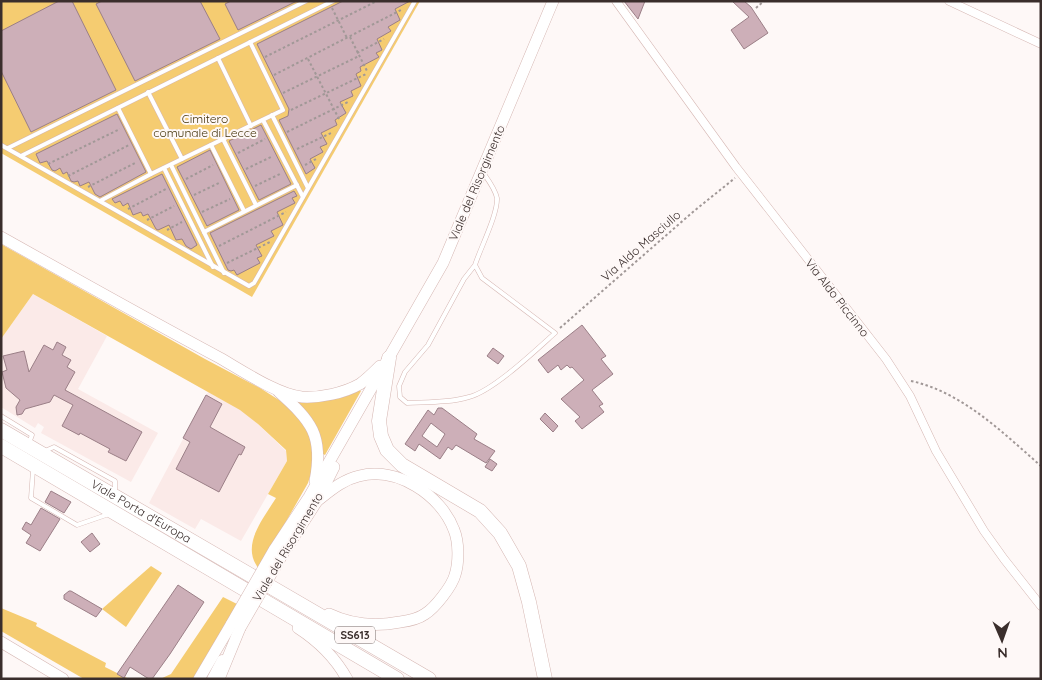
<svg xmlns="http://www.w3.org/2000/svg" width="1042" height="680" viewBox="0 0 1042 680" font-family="Quicksand,sans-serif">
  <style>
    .built { fill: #fbeae8 }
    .green { fill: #f5cc71 }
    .building { fill: #cdafb8; stroke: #9b7f87; fill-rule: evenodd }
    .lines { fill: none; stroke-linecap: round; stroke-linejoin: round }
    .service-casing { stroke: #d5b6b2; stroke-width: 5 }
    .minor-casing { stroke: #d5b6b2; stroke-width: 9 }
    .tertiary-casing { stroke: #d5b6b2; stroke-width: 11 }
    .secondary-casing { stroke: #d5b6b2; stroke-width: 12 }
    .trunk-casing { stroke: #d5b6b2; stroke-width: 15 }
    .path { stroke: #a19897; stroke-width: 2; stroke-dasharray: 2.5 2.5; stroke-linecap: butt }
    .service { stroke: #fff; stroke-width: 4 }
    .minor { stroke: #fff; stroke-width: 8 }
    .tertiary { stroke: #fff; stroke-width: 10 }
    .secondary { stroke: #fff; stroke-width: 11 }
    .trunk { stroke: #fff; stroke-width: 14 }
    .secondary-bridge-casing { stroke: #d5b6b2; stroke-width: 12; stroke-linecap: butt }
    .secondary-bridge { stroke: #fff; stroke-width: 11 }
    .labels { text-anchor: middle; stroke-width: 4; stroke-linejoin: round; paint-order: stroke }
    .shield { fill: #fef8f7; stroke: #756b69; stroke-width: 1 }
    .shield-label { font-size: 11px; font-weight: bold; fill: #3a2e2c }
    .park-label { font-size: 12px; fill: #44330a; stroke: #fef8f7 }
    .street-label { font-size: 12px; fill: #3a2e2c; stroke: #fef8f7 }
  </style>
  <rect width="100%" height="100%" fill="#fef8f7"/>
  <!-- built -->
  <g class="built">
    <polygon points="33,294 107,336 78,389 158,433 131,482 41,433 44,427 38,423 35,428 1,407 1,339"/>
    <polygon points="208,392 241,410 258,424 286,451 287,461 241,541 201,519 195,529 149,503"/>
  </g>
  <!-- green -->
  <g class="green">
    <polygon points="1,1 420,1 252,297 1,153"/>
    <path d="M 1,244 L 205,359 L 260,388 L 279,400 L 294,412 L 305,424 L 311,439 L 313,453 L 313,467 L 308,483 L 259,569 C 240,546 263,519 276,498 L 268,494 L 287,461 L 286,450 L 258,424 L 240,410 L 33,294 L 1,339 Z"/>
    <path d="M 359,390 L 361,391 L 325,455 L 323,454 C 322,433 313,416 297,402 C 321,399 337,403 359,390 Z"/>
    <polygon points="151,566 162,573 126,627 102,609"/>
    <polygon points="223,597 239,605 195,679 160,679 171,674"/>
    <polygon points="1,608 37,623 36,626 106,663 105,667 129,679 84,679 1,631"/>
  </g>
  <!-- building -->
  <g class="building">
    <polygon points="59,1 72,1 116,90 31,132 1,71 1,31"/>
    <polygon points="102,1 200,1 220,39 135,81 96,4"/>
    <polygon points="231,1 297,1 238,30 225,4"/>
    <polygon points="343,1 410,1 395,9 400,20 388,27 391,31 377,39 382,50 376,53 379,57 360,67 361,71 356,74 361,86 351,91 353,96 340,102 346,113 335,120 337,125 321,133 327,144 320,147 323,152 310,159 315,168 306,174 279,120 288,116 289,109 257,44"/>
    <polygon points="624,1 645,1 638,19"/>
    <polygon points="732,1 744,1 751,7 768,33 744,49 731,30 749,17"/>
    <polygon points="117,114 146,172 100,197 95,194 89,182 80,186 78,181 74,182 71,181 67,172 63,174 60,168 55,171 52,170 47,161 40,163 36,154"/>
    <polygon points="261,125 291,184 259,200 229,141"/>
    <polygon points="210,150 239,210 207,226 177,167"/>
    <polygon points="162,174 197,245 191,249 186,246 182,239 176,240 169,225 158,230 156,229 148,214 143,216 141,212 133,215 128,203 123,206 120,201 115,203 112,199"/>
    <polygon points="294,191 297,196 292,198 295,203 277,212 283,225 271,231 274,236 256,245 262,256 257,258 260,263 237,275 234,270 231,271 228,270 210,233"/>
    <polygon points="582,325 606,356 601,359 613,374 592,390 603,404 599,406 604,412 582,429 575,421 580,417 561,399 584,380 572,367 570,368 567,365 561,370 558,365 548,373 538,360"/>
    <polygon points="57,342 66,347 62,355 71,360 67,367 75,372 65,390 142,432 126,461 108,452 110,449 80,433 79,435 62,426 73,405 54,395 50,402 25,409 22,414 17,415 16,407 20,400 6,388 2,372 7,370 3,356 24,351 29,372 44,345 53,350"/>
    <polygon points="493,348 504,356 498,364 487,356"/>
    <polygon points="206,395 222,404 210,427 245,447 241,455 239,454 219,492 176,469 190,442 183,438"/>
    <path d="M 438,408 L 442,408 L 477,434 L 474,439 L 495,451 L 486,463 L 456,445 L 452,450 L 448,447 L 440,459 L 419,444 L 415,451 L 405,444 L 428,410 L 434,415 ZM 431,423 L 445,434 L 437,447 L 422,436 Z"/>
    <polygon points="545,413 558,426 553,432 540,419"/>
    <polygon points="490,459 497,464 492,471 485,467"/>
    <polygon points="51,491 71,502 64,513 45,502"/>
    <polygon points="41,508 60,519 40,551 26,543 31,535 22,529 26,522 31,525"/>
    <polygon points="92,533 100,544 90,552 81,542"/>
    <polygon points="178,585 204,602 170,654 152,679 149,679 130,667 124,678 117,674"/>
    <polygon points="69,591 71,591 102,609 96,617 64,599 64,595"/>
  </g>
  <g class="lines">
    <!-- service casing -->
    <g class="service-casing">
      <g id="service">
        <polyline points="218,58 251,126"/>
        <polyline points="148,92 182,159"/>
        <polyline points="118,108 151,174"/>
        <polyline points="272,115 308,188"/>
        <polyline points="263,120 303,197"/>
        <polyline points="223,139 256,205"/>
        <polyline points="1,145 249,286 254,283 415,1"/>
        <polyline points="211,145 244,211"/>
        <polyline points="8,148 306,1"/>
        <polyline points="21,156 333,1"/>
        <polyline points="171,165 224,273"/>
        <polyline points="164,168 213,267"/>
        <polyline points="100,201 151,174 283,110 250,42"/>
        <polyline points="204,232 297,185"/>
        <path d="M 475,265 L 464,279 L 428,345 L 405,372 L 399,386 L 400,397 L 407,403 C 427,402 449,403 469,397 C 493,391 535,351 555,333 L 482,278 L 475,265 C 480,249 498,214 497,198 C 495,189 489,181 484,174"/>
        <polyline points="1,416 32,435 29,443"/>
        <polyline points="45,451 54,447 115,481 115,494"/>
        <polyline points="33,470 31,498 77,525 109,514"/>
      </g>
    </g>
    <!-- minor casing -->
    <g class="minor-casing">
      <g id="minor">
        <polyline points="616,1 736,167 886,359 910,396 936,451 984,531 1004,559 1041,606"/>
        <polyline points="949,1 1041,44"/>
      </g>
    </g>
    <!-- tertiary casing -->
    <g class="tertiary-casing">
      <polyline id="tertiary" points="212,679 222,660"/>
    </g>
    <!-- secondary casing -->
    <g class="secondary-casing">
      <g id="secondary">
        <path d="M 1,237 C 74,278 147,319 220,358 C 241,370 278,395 302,397 C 321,398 344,393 360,384 C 367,379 374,372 380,366"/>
        <path d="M 279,392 C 311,421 324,435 315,481"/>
        <path d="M 317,501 C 330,491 342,480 359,476 C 397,466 441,495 454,530 C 459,542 459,563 455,575 C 452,586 435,608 425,614 C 418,619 408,621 400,622 C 375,627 352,625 329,614"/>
        <polyline points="274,550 309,497 443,263 553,1"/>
        <polyline points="282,555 317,501 334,467"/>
        <path d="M 298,628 C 318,641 335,657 347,679"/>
        <polyline points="1,642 63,679"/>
        <polyline points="199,679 232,623"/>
        <polyline points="219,679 240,628"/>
      </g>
    </g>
    <!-- trunk casing -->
    <g class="trunk-casing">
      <g id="trunk">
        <polyline points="389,358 379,421 381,436 387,450 402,465 480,511 500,533 519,566 529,602 545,679"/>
        <path id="s1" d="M 1,430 L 429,679"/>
        <polyline points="1,446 397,679"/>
      </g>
    </g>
    <!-- path -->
    <g class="path">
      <polyline points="332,8 347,38"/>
      <polyline points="756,8 764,1"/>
      <polyline points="350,37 367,71"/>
      <polyline points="357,53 384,39"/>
      <polyline points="265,57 377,1"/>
      <polyline points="308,59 339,119"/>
      <polyline points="274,75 401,10"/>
      <polyline points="283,93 359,56"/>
      <polyline points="291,110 366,74"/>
      <polyline points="287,132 348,102"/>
      <polyline points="297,149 331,133"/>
      <polyline points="238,153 265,139"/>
      <polyline points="48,164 120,129"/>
      <polyline points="305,165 316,159"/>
      <polyline points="246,169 273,156"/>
      <polyline points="68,176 129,145"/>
      <polyline points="186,179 213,165"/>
      <polyline points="255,186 282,173"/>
      <polyline points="88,187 137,162"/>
      <polyline points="194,195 221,182"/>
      <polyline points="128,209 166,189"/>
      <polyline points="202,212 230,199"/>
      <polyline points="147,220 174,206"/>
      <polyline points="167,230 182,222"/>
      <polyline points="219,246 286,212"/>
      <polyline points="227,263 270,242"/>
      <polyline points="560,328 694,211 735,178"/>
      <path d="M 911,381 C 962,392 1002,432 1041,466"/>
    </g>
    <!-- service -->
    <use href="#service" class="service"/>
    <!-- minor -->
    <use href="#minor" class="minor"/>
    <!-- tertiary -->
    <use href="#tertiary" class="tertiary"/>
    <!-- secondary -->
    <use href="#secondary" class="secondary"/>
    <!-- trunk -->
    <use href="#trunk" class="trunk"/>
    <!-- secondary-bridge casing -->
    <g class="secondary-bridge-casing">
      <g id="secondary-bridge">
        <polyline points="232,623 274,550"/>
        <polyline points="240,628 282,555"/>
      </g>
    </g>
    <!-- secondary-bridge -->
    <use href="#secondary-bridge" class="secondary-bridge"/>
  </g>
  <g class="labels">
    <!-- shield labels -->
    <rect class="shield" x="335" y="626.5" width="40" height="17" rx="4"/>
    <g class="shield-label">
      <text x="355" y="639">SS613</text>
    </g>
    <!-- park labels -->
    <g class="park-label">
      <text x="205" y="123">Cimitero<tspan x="205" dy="14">comunale di Lecce</tspan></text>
    </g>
    <!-- street labels -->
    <g class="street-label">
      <text transform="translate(477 183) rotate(-67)" y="4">Viale del Risorgimento</text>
      <text transform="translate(641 246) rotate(-41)" y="4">Via Aldo Masciullo</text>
      <text transform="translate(837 298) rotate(52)" y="4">Via Aldo Piccinno</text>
      <text dy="4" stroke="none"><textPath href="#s1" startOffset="162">Viale Porta d'Europa</textPath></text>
      <text transform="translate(288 547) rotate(-59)" y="4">Viale del Risorgimento</text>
    </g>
  </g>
  <!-- border -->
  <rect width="1042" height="680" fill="none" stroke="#3a2e2c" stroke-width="5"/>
  <!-- north arrow -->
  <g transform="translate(1002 640) rotate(178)" stroke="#fef8f7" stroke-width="4" paint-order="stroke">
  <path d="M0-4L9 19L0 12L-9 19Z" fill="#3a2e2c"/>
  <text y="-8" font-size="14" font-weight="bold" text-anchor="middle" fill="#3a2e2c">N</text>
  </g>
</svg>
